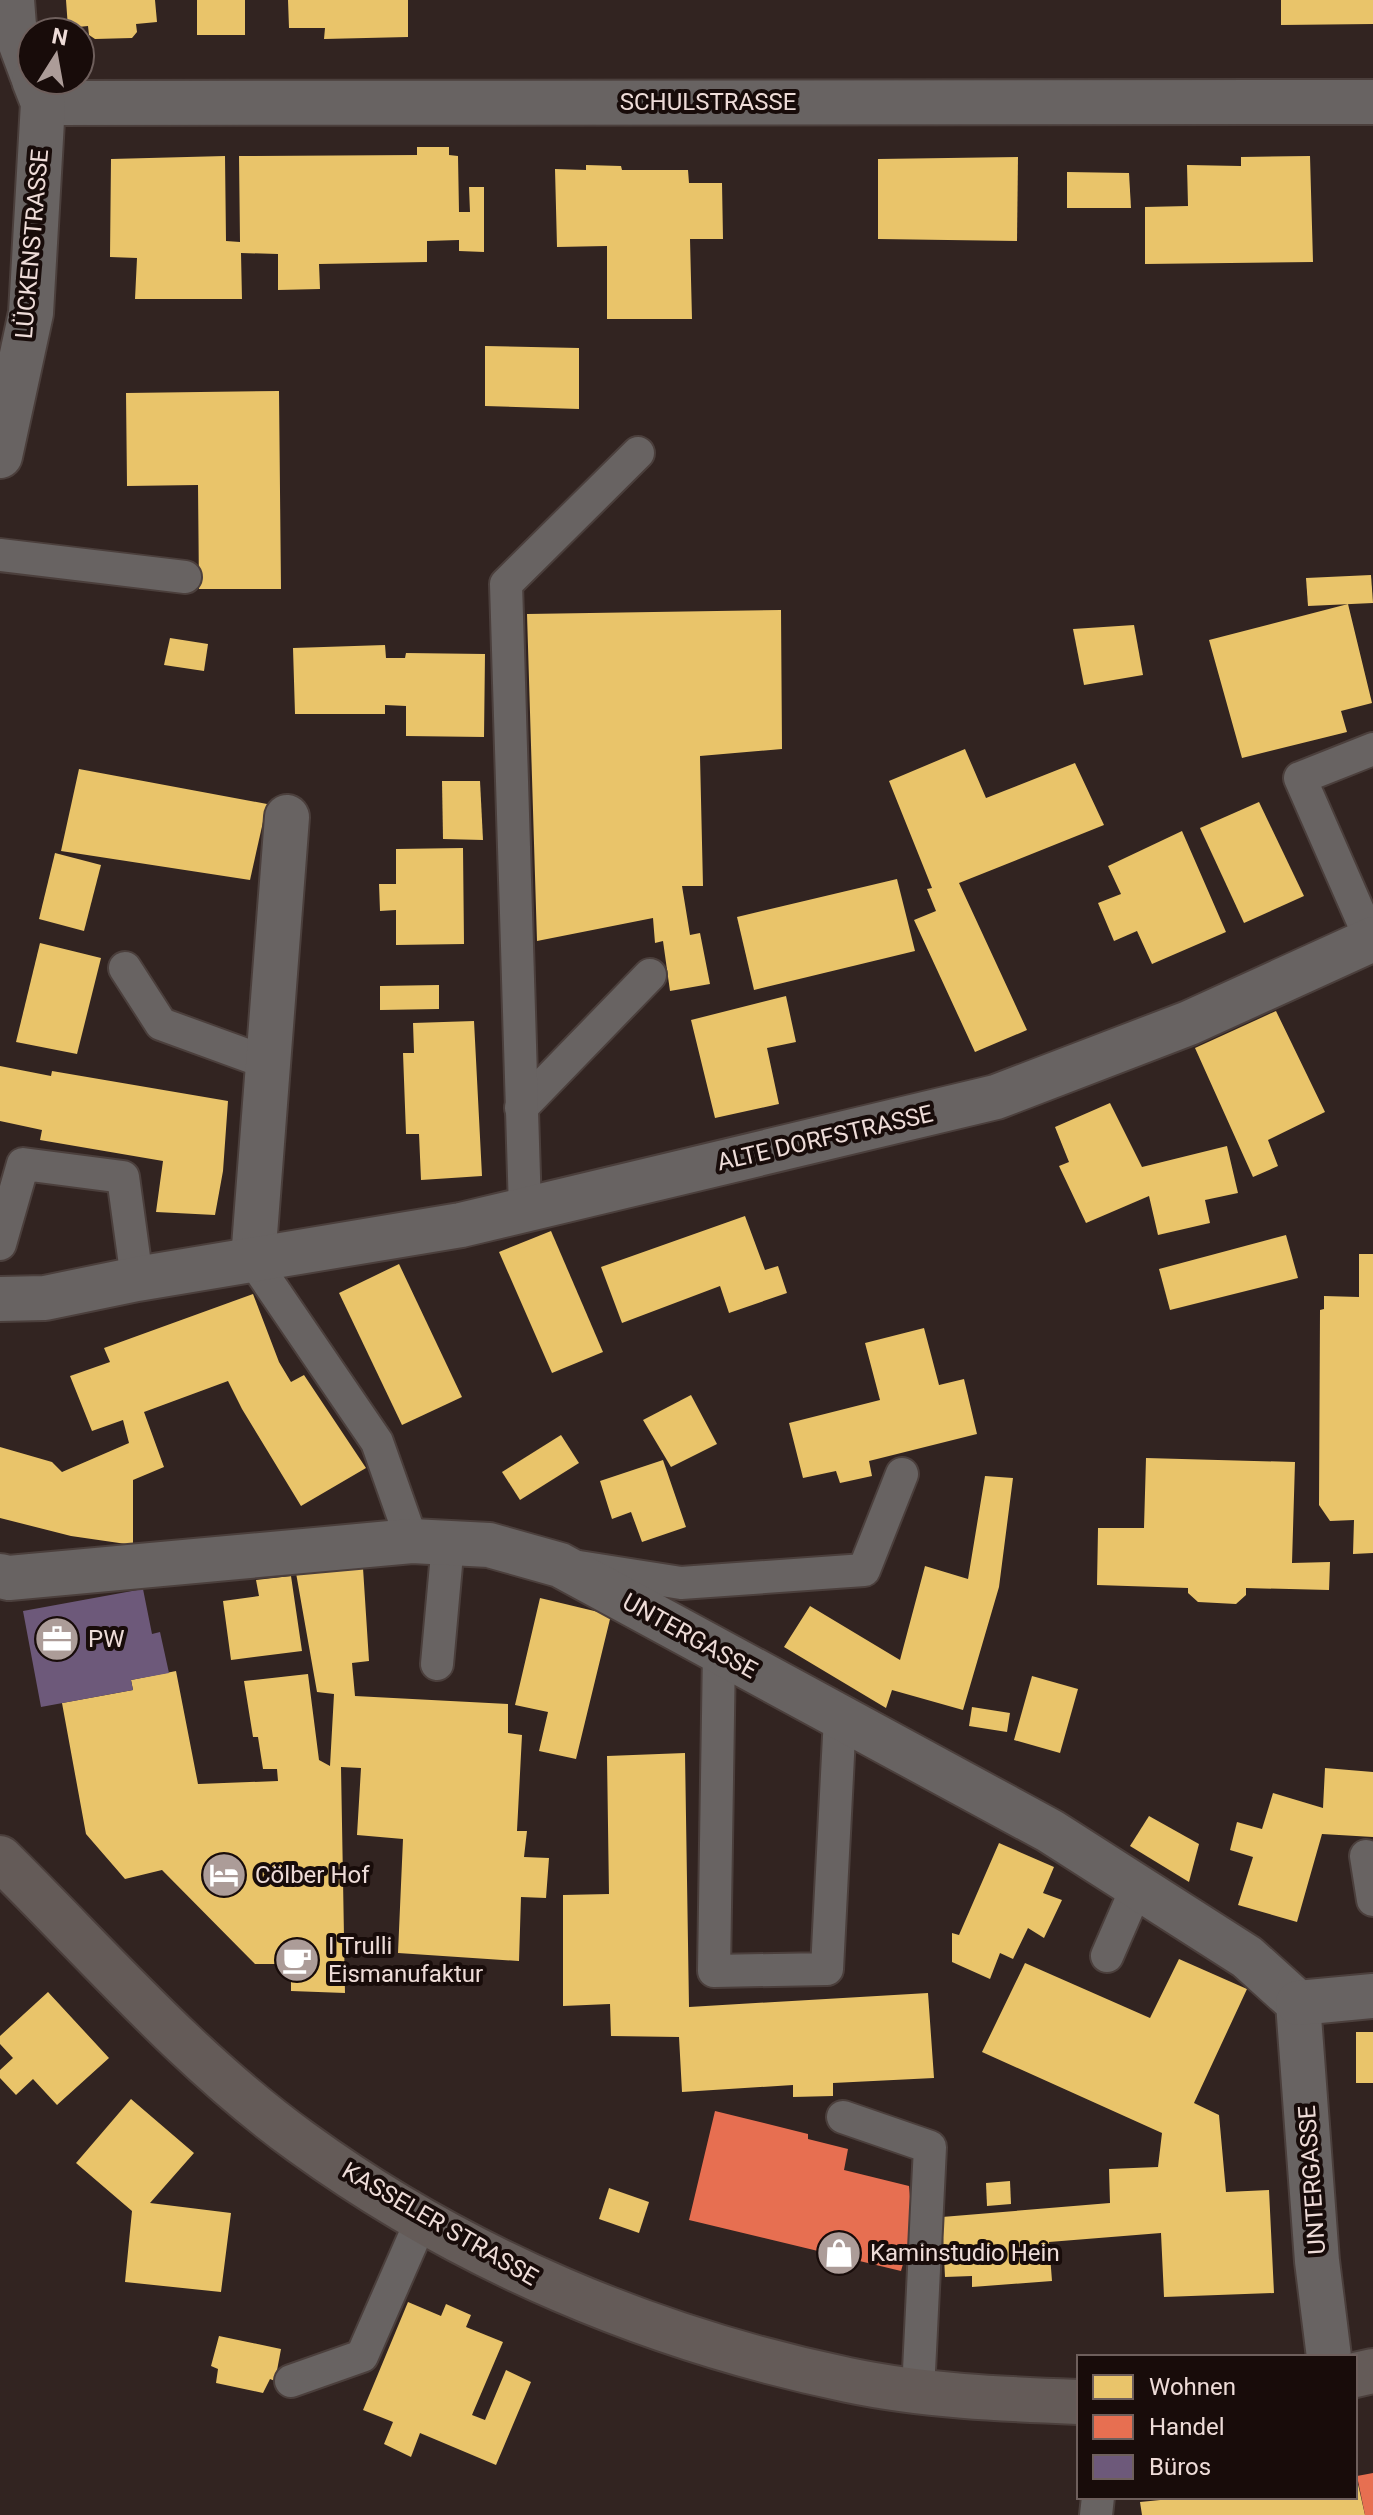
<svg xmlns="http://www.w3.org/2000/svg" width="1373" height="2515" viewBox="0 0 1373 2515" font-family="Roboto,sans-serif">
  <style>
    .homes { fill: #e9c46a }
    .shops { fill: #e76f51 }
    .offices { fill: #6d597a }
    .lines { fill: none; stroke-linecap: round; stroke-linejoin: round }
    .lane-casing { stroke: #4b3f3c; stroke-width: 36 }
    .street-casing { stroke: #4b3f3c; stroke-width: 48 }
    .secondary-casing { stroke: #4b3f3c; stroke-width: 48 }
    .lane { stroke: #686362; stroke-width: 32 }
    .street { stroke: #686362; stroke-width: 44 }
    .secondary { stroke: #645b58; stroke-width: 44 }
    .labels { text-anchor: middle; stroke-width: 8; stroke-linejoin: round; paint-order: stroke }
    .street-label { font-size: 24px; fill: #eedcd8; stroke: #180c0a }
    .poi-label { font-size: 24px; fill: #eedcd8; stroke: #180c0a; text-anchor: start }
  </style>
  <rect width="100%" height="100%" fill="#322421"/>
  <!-- homes -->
  <g class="homes">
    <polygon points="66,0 155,0 157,22 136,24 137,32 132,38 95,39 89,35 88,26 68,28"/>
    <rect x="197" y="0" width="48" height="35"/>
    <polygon points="288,0 408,0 408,37 324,39 325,28 289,28"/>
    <polygon points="1281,0 1373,0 1373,24 1281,25"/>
    <polygon points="417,147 449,147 449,155 458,156 459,212 470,212 469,187 484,187 484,252 459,251 459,240 427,241 427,262 319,264 320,289 278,290 278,254 241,253 242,299 135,299 137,258 110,257 111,159 225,156 226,241 240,242 239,156 417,155"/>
    <polygon points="1310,156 1313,262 1145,264 1145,207 1188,206 1187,165 1241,166 1241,157"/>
    <polygon points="1018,157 1017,241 878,239 878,159"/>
    <polygon points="586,165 621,166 622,170 688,170 689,183 722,183 723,239 690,239 692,319 607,319 607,246 557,247 555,169 586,170"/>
    <polygon points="1067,172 1129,173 1131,208 1067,208"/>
    <polygon points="485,346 579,348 579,409 485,406"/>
    <polygon points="279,391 281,589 199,589 198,485 127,486 126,393"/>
    <polygon points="1371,575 1373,603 1308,606 1306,578"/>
    <polygon points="1348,604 1372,703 1341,711 1347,732 1242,758 1209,640"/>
    <polygon points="781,610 782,749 700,756 703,886 682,886 690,935 700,933 710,984 670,991 663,941 655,943 653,918 537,941 527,614"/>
    <polygon points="1134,625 1143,675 1084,685 1073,629"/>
    <polygon points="170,638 208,644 204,671 164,665"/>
    <polygon points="385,645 386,658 405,658 406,653 485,654 484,737 406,736 406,706 385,705 385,714 295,714 293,648"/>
    <polygon points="965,749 986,798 1075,763 1104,825 959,883 1027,1030 975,1052 914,920 936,911 927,889 932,888 889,781"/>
    <polygon points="79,769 267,804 250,880 61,851"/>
    <polygon points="442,781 480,781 483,840 443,839"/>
    <polygon points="1259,802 1304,896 1244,923 1200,828"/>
    <polygon points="1182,831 1226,932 1152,964 1137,931 1114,941 1098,903 1121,894 1108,866"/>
    <polygon points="463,848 464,944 396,945 396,910 380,911 379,884 396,884 396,849"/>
    <polygon points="55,853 101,865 84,931 39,919"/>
    <polygon points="897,879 915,951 754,990 737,917"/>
    <polygon points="40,943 101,958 77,1054 16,1042"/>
    <polygon points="439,985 439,1009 380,1010 380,986"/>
    <polygon points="786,996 796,1042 767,1048 779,1104 715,1118 691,1020"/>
    <polygon points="1276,1011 1325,1112 1268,1140 1278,1166 1253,1177 1195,1048"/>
    <polygon points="474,1021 482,1176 421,1180 419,1134 406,1134 403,1053 414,1053 413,1023"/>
    <polygon points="0,1066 51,1076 52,1071 228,1101 223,1171 215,1215 156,1212 163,1161 40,1140 42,1130 0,1121"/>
    <polygon points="1110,1103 1142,1167 1227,1146 1238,1193 1205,1200 1210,1223 1158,1235 1149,1196 1086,1223 1059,1166 1069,1162 1055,1127"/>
    <polygon points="745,1216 765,1270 778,1266 787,1293 729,1313 720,1286 622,1323 601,1267"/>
    <polygon points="551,1231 603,1352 552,1373 499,1252"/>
    <polygon points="1286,1235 1298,1278 1170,1310 1159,1269"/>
    <polygon points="1359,1254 1373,1254 1373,1553 1353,1554 1354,1520 1330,1521 1319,1505 1320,1310 1324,1309 1324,1296 1359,1297"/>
    <polygon points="399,1264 462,1397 402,1425 339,1293"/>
    <polygon points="253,1294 279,1362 291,1382 304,1375 366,1468 301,1506 242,1409 228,1381 144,1412 164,1467 133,1480 133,1545 71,1536 0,1518 0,1447 52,1462 62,1472 129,1443 123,1420 92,1431 70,1376 110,1362 104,1348"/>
    <polygon points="924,1328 939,1385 964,1379 977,1434 869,1461 872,1476 840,1483 836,1471 803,1478 789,1423 880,1400 865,1343"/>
    <polygon points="691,1395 717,1444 671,1467 643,1420"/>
    <polygon points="561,1435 579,1463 520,1500 502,1472"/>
    <polygon points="1146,1458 1295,1462 1292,1563 1330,1562 1329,1590 1246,1588 1246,1595 1236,1604 1198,1602 1188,1593 1188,1588 1097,1585 1098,1528 1144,1528"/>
    <polygon points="663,1460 686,1527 642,1542 631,1512 612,1519 600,1481"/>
    <polygon points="985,1476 1013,1478 999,1587 963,1710 892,1690 886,1708 784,1647 810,1606 900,1660 925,1566 968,1579"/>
    <polygon points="363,1568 369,1661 352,1663 355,1696 508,1704 508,1733 522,1735 517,1831 527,1831 524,1857 549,1858 546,1898 521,1897 519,1961 398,1953 403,1839 357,1835 361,1768 341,1767 345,1993 291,1991 291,1964 255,1964 162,1870 125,1879 86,1834 62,1703 133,1690 131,1680 176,1671 198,1784 278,1781 277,1769 263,1769 258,1737 253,1737 244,1681 308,1674 319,1760 330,1766 334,1694 317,1692 296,1573"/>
    <polygon points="291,1576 302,1651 231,1660 223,1601 259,1596 256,1580"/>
    <polygon points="540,1598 611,1615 576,1759 539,1751 548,1712 515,1705"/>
    <polygon points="1032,1676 1078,1689 1060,1753 1014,1740"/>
    <polygon points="972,1707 1010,1713 1007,1732 969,1726"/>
    <polygon points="685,1753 689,2007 928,1993 934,2078 833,2083 833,2096 793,2097 793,2085 682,2092 679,2037 611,2036 610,2004 563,2006 563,1895 609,1894 607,1756"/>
    <polygon points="1325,1768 1373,1772 1373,1837 1322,1834 1297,1922 1238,1905 1253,1857 1230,1850 1237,1822 1262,1829 1273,1793 1323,1808"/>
    <polygon points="1149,1816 1199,1844 1189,1882 1130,1846"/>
    <polygon points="999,1843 1054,1867 1043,1893 1062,1900 1044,1938 1028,1928 1013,1959 1000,1953 990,1979 952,1962 952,1933 959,1935"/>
    <polygon points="1179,1959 1247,1989 1194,2103 1219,2115 1226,2192 1269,2190 1274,2293 1164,2297 1161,2233 1049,2242 1052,2281 972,2287 972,2276 945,2277 942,2217 1110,2203 1109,2169 1158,2167 1162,2133 982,2052 1025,1963 1150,2018"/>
    <polygon points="48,1992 109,2058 57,2105 33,2079 16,2095 0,2078 0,2070 13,2058 0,2044 0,2036"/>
    <rect x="1356" y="2032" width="17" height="51"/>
    <polygon points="131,2099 194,2153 150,2203 231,2213 221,2292 125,2282 132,2211 76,2163"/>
    <polygon points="1010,2181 1011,2204 987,2206 986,2183"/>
    <polygon points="609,2188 649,2202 639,2233 599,2219"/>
    <polygon points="408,2302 441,2316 446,2304 471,2315 466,2327 503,2342 472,2415 485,2420 506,2370 531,2382 496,2465 420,2433 411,2457 384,2444 393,2422 363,2410"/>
    <polygon points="219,2336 281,2349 275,2381 270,2379 263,2393 216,2383 218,2369 211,2366"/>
    <polygon points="1355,2471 1365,2515 1142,2515 1140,2502 1191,2497 1355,2497"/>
  </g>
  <!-- shops -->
  <g class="shops">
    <polygon points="715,2111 808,2134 808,2139 848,2149 844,2170 909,2186 913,2229 901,2271 689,2220"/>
    <polygon points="1373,2473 1373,2515 1365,2515 1357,2476"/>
  </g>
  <!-- offices -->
  <polygon class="offices" points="143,1589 152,1634 160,1632 169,1673 131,1680 133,1690 41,1707 23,1611"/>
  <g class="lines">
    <!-- lane casing -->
    <g class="lane-casing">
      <g id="lane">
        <polyline points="0,555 185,577"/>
        <polyline points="1371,940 1300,778 1373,749"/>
        <polyline points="125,968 161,1024 268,1063"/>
        <polyline points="521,1108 650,975"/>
        <polyline points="525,1209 506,584 638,453"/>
        <polyline points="0,1244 23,1164 123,1177 137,1279"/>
        <polyline points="253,1260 377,1442 412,1541"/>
        <polyline points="579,1567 681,1583 864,1570 902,1474"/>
        <polyline points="719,1652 714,1971 827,1969 840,1717"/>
        <polyline points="437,1664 448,1543"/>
        <polyline points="1366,1856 1373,1900"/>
        <polyline points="1107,1956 1137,1887"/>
        <polyline points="843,2117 930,2147 918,2391"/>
        <polyline points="291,2381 362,2356 422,2219"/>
        <polyline points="1096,2515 1098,2497"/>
      </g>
    </g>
    <!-- street casing -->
    <g class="street-casing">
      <g id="street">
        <polyline points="12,0 14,26 32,74"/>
        <polyline points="43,103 1373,102"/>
        <polyline points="0,456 31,313 43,103 34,80"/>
        <polyline points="253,1260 287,817"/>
        <polyline points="0,1299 45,1298 137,1279 461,1225 996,1097 1189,1023 1373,939"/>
        <polyline points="0,1576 9,1578 412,1541 489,1545 560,1565 1050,1831 1247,1957 1298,2003 1317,2261 1329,2357"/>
        <polyline points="1298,2003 1373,1996"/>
      </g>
    </g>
    <!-- secondary casing -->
    <g class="secondary-casing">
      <g id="secondary">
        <path d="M 0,1858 C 97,1954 190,2062 301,2142 C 463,2260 652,2339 848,2380 C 924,2396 1002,2399 1079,2402"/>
        <polyline points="1355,2375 1373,2371"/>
      </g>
    </g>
    <!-- lane -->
    <use href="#lane" class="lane"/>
    <!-- street -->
    <use href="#street" class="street"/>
    <!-- secondary -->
    <use href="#secondary" class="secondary"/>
  </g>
  <!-- icons -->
  <defs>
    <g id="office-disc" transform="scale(2.3)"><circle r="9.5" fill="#ac9c98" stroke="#180c0a"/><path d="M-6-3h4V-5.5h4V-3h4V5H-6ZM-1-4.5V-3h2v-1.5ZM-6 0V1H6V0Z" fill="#fff"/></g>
    <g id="hotel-disc" transform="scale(2.3)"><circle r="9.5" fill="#ac9c98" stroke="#180c0a"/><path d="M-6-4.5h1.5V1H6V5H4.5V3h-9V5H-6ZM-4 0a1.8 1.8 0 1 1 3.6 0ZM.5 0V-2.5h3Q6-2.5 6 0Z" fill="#fff"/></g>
    <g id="cafe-disc" transform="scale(2.3)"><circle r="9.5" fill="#ac9c98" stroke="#180c0a"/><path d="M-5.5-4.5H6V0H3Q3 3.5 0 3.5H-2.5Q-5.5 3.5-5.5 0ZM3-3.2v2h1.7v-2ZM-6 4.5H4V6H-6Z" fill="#fff"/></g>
    <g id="shop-disc" transform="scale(2.3)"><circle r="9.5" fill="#ac9c98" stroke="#180c0a"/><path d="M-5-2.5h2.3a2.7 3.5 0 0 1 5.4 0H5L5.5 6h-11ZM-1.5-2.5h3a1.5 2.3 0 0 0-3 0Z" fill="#fff"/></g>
  </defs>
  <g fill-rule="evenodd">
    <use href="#office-disc" x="57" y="1639"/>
    <use href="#hotel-disc" x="224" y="1875"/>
    <use href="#cafe-disc" x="297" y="1960"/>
    <use href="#shop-disc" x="839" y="2253"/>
  </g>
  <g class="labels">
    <!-- street labels -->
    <g class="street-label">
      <text x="708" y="110">SCHULSTRASSE</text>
      <text transform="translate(32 244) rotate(-85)" y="8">LÜCKENSTRASSE</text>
      <text transform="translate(825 1138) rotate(-13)" y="8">ALTE DORFSTRASSE</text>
      <text transform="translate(690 1636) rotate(29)" y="8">UNTERGASSE</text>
      <text transform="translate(1312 2180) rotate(-94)" y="8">UNTERGASSE</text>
      <text transform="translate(440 2224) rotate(30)" y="8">KASSELER STRASSE</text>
    </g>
    <!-- poi labels -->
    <g class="poi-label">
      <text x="88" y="1647">PW</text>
      <text x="255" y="1883">Cölber Hof</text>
      <text x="328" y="1954">I Trulli<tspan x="328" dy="28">Eismanufaktur</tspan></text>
      <text x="870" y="2261">Kaminstudio Hein</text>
    </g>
  </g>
  <!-- legend -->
  <rect x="1077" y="2355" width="280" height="144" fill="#180c0a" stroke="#6e5f5c" stroke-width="2"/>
  <rect x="1093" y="2375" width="40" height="24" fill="#e9c46a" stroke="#6e5f5c" stroke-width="2"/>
  <text x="1149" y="2395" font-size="24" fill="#eedcd8">Wohnen</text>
  <rect x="1093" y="2415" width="40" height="24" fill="#e76f51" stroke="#6e5f5c" stroke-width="2"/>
  <text x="1149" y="2435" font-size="24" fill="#eedcd8">Handel</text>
  <rect x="1093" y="2455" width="40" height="24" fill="#6d597a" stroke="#6e5f5c" stroke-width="2"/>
  <text x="1149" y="2475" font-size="24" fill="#eedcd8">Büros</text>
  <!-- north arrow -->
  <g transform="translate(56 56) rotate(11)"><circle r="38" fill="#180c0a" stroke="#6e5f5c" stroke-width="2"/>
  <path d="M0-6L14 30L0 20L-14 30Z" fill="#ac9c98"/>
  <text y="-12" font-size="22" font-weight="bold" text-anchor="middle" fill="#eedcd8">N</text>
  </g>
</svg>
